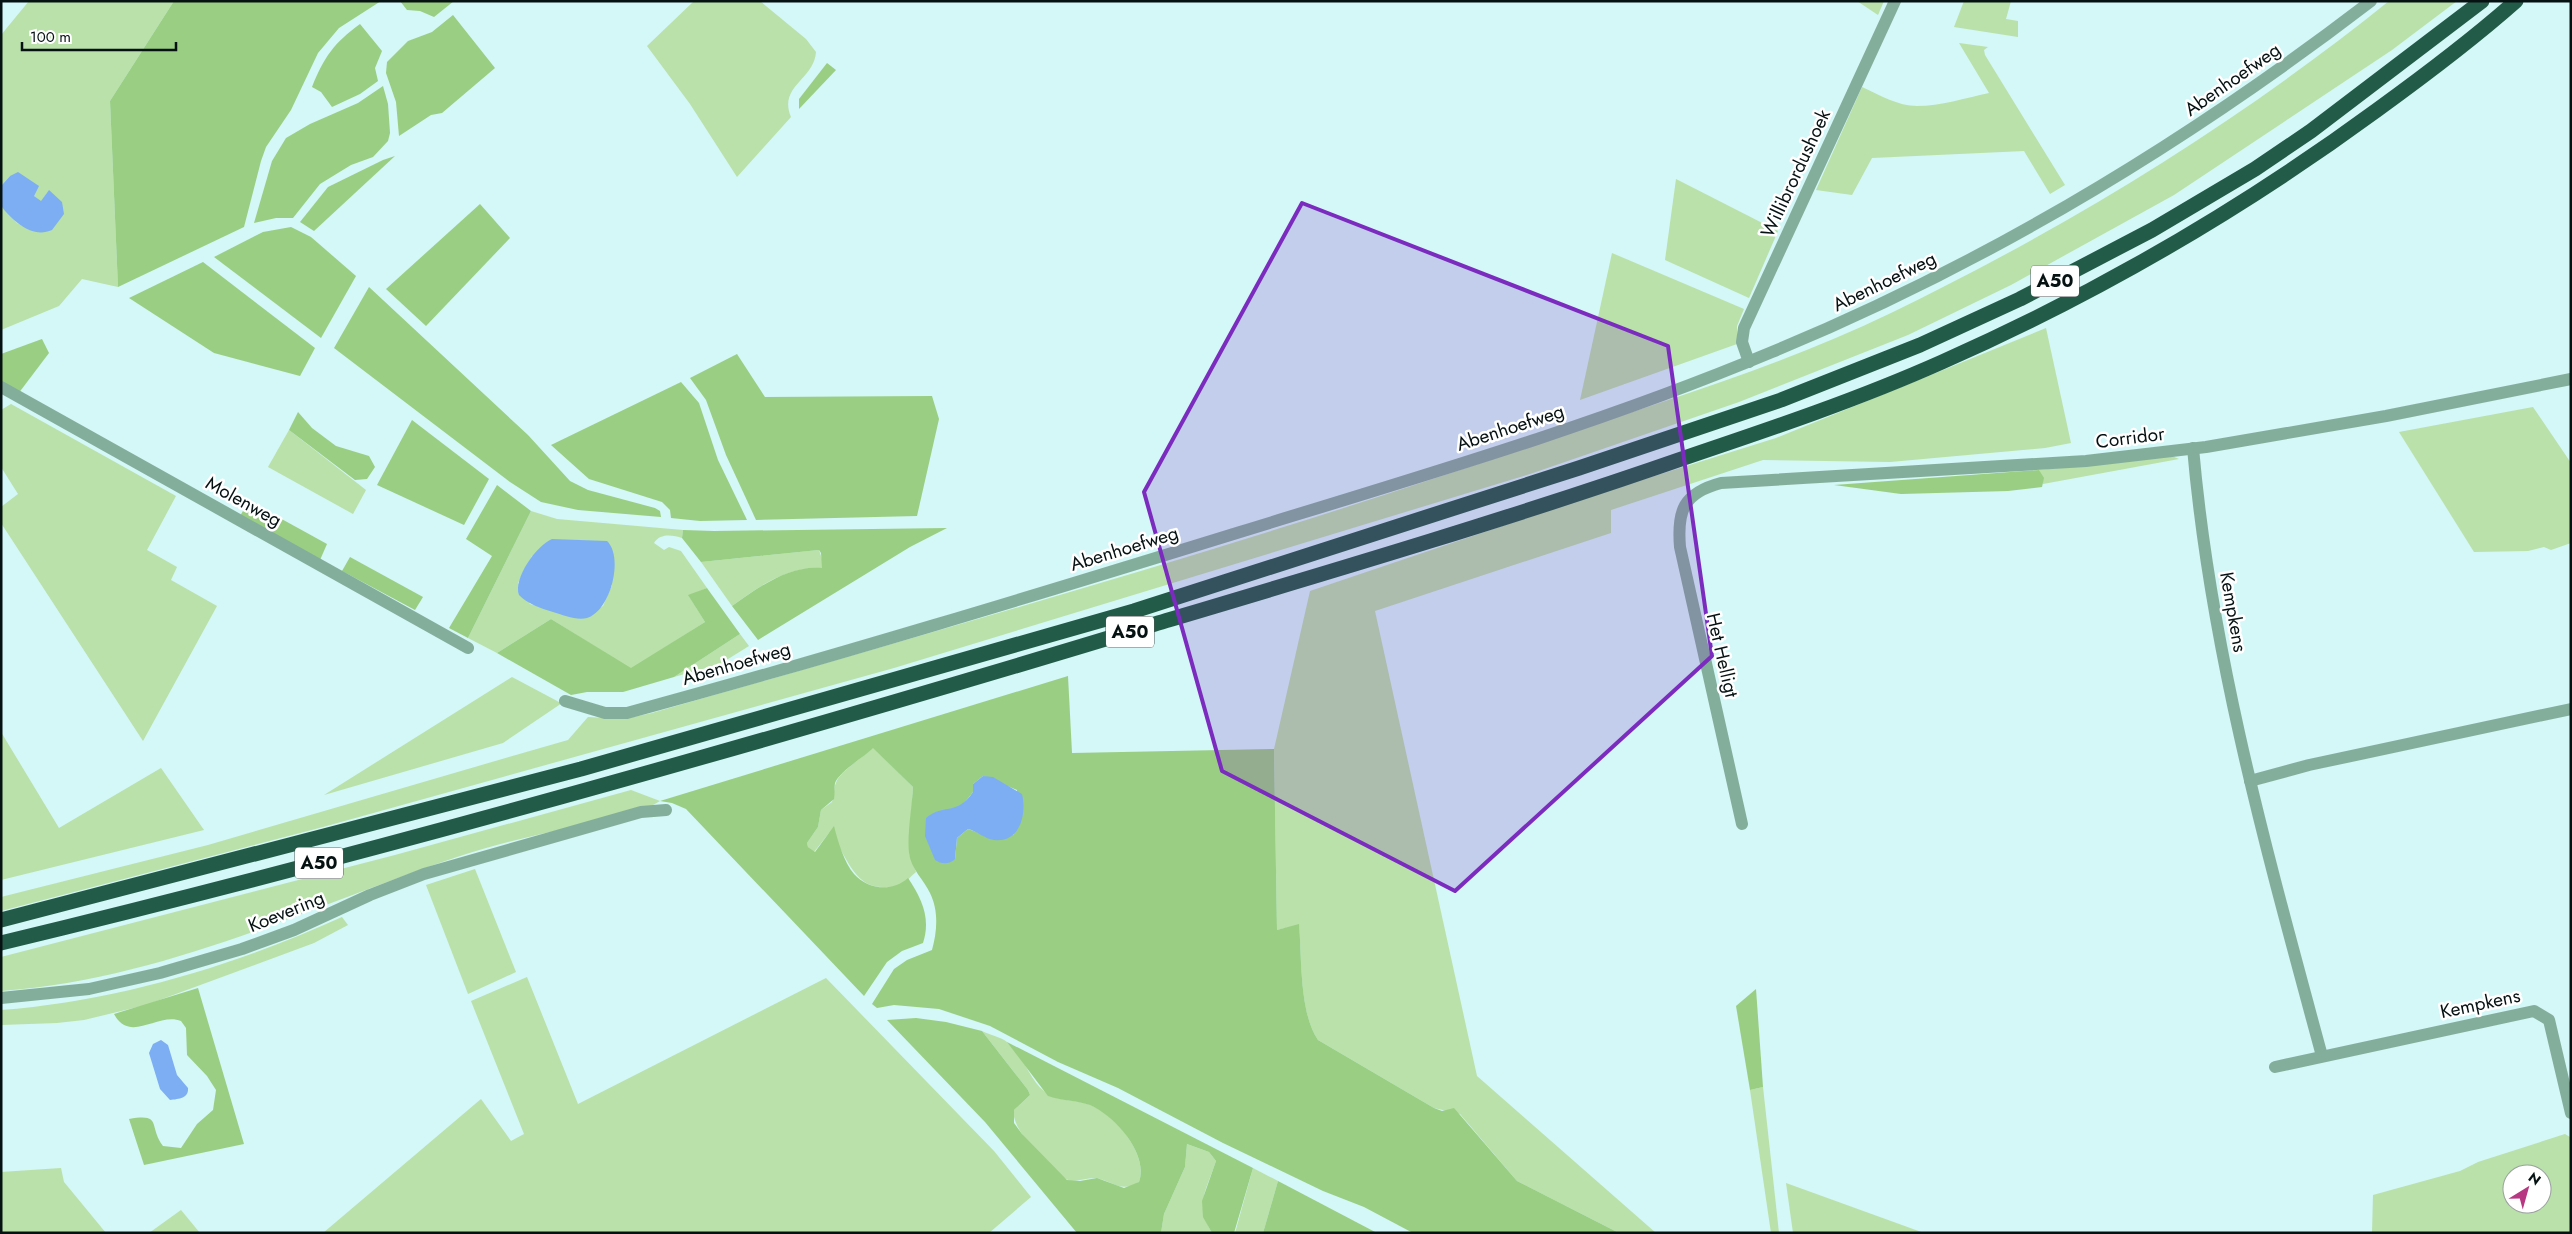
<svg xmlns="http://www.w3.org/2000/svg" width="2572" height="1234" viewBox="0 0 2572 1234" font-family="Jost,sans-serif">
  <style>
    .green { fill: #b9e1a9; fill-rule: evenodd }
    .forest { fill: #9ace83; fill-rule: evenodd }
    .water { fill: #7daef4 }
    .lines { fill: none; stroke-linecap: round; stroke-linejoin: round }
    .minor { stroke: #84ae9c; stroke-width: 12 }
    .highway { stroke: #225b47; stroke-width: 15 }
    .marked { fill: #7b2cbf; fill-opacity: 0.2; stroke: #7b2cbf; stroke-width: 4; stroke-linejoin: round }
    .labels { text-anchor: middle; stroke-width: 5; stroke-linejoin: round; paint-order: stroke }
    .shield { fill: #fff; stroke: #515959; stroke-width: 1 }
    .shield-label { font-size: 18px; font-weight: bold; fill: #061212 }
    .street-label { font-size: 19px; fill: #061212; stroke: #fff }
  </style>
  <rect width="100%" height="100%" fill="#d4f7f7"/>
  <!-- green -->
  <g class="green">
    <polygon points="29,1 174,1 110,101 118,287 82,279 59,306 1,330 1,206 17,223 29,229 49,190 41,202 10,176 1,186 1,35"/>
    <path d="M 694,1 L 760,1 L 806,39 L 816,52 C 814,80 778,86 791,117 L 737,177 L 690,104 L 647,46 Z"/>
    <polygon points="1857,1 1884,1 1878,15"/>
    <polygon points="1964,1 2011,1 2006,19 2018,21 2018,37 1954,27"/>
    <path d="M 2389,1 L 2457,1 L 2392,50 L 2174,195 L 2011,285 L 1908,335 L 1739,402 L 1530,474 L 894,668 L 323,827 L 1,911 L 1,897 L 208,845 L 509,757 L 568,740 L 588,717 L 624,719 L 652,713 C 951,627 1250,543 1543,442 C 1659,402 1780,367 1891,313 C 2068,227 2235,125 2389,1 Z"/>
    <path d="M 1959,43 L 1988,47 L 1984,50 L 1985,55 L 2065,185 L 2050,194 L 2024,151 L 1872,158 L 1852,195 L 1816,190 L 1862,87 C 1879,95 1898,106 1917,106 C 1941,106 1965,98 1989,93 Z"/>
    <polygon points="1676,179 1778,231 1749,298 1665,260"/>
    <polygon points="1612,253 1744,309 1737,326 1737,344 1580,400"/>
    <path d="M 2046,328 L 2071,443 L 2045,448 L 1890,462 L 1763,460 L 1611,510 L 1611,533 L 1375,611 L 1477,1076 L 1656,1233 L 1619,1233 L 1517,1181 L 1460,1114 L 1434,1108 L 1318,1040 C 1299,1012 1302,958 1299,925 L 1277,930 L 1274,749 L 1310,591 L 1597,494 L 1776,438 Z"/>
    <polygon points="11,404 176,496 147,550 177,567 171,580 217,606 143,741 1,523 1,507 18,494 1,467 1,410"/>
    <polygon points="2533,407 2571,463 2571,543 2551,550 2544,547 2528,551 2474,552 2399,432"/>
    <polygon points="289,430 366,490 353,514 268,467"/>
    <polygon points="2172,456 2179,459 2043,484 2039,470"/>
    <path d="M 531,511 L 557,519 L 683,530 L 682,538 C 673,535 660,533 654,543 L 664,550 L 669,547 L 681,551 L 707,588 L 689,596 L 705,622 L 631,669 L 551,619 L 497,653 L 468,638 ZM 532,556 L 612,585 L 603,606 L 578,618 L 530,604 L 518,583 Z"/>
    <path d="M 819,550 L 824,565 L 822,569 C 789,565 758,587 732,606 L 701,562 Z"/>
    <polygon points="740,634 749,646 720,664 674,677"/>
    <polygon points="512,677 559,702 565,701 503,743 324,795"/>
    <polygon points="1,732 59,828 161,768 204,830 1,880"/>
    <path d="M 873,747 L 913,787 L 909,853 L 916,872 C 911,876 906,882 901,885 C 897,887 890,887 885,887 C 852,889 847,852 829,833 L 814,852 L 808,847 L 807,843 L 818,827 L 821,810 L 832,802 C 835,795 833,789 836,783 C 839,772 864,757 873,747 Z"/>
    <path d="M 631,790 L 660,801 L 641,812 C 580,826 517,837 457,857 C 306,908 164,979 1,991 L 1,957 L 395,855 Z"/>
    <polygon points="475,869 516,972 468,994 426,885"/>
    <path d="M 342,917 L 348,925 L 314,943 L 146,1005 L 84,1020 L 57,1023 L 1,1025 L 1,1010 C 118,1001 236,965 342,917 Z"/>
    <polygon points="527,977 578,1104 826,978 994,1151 1031,1197 989,1233 323,1233 481,1099 511,1141 524,1134 471,1001"/>
    <path d="M 982,1031 C 990,1035 1001,1037 1007,1042 C 1023,1054 1029,1079 1044,1091 C 1057,1102 1073,1099 1088,1104 C 1114,1113 1149,1154 1139,1182 C 1121,1194 1112,1180 1095,1178 C 1087,1178 1079,1181 1071,1181 C 1054,1176 1009,1128 1014,1110 L 1030,1095 L 1028,1090 Z"/>
    <polygon points="1763,1087 1779,1233 1771,1233 1750,1090"/>
    <path d="M 2565,1134 L 2570,1137 L 2571,1141 L 2571,1233 L 2372,1233 L 2373,1195 L 2460,1171 L 2478,1162 ZM 2512,1174 L 2542,1174 L 2542,1204 L 2512,1204 Z"/>
    <path d="M 1187,1144 L 1209,1152 L 1216,1161 C 1206,1191 1195,1203 1212,1233 L 1161,1233 L 1164,1214 L 1185,1167 Z"/>
    <polygon points="61,1168 64,1182 106,1233 1,1233 1,1172"/>
    <polygon points="1253,1168 1278,1181 1263,1233 1235,1233"/>
    <polygon points="1786,1183 1924,1233 1793,1233"/>
    <polygon points="181,1210 200,1233 149,1233"/>
  </g>
  <!-- forest -->
  <g class="forest">
    <polygon points="174,1 381,1 339,28 318,53 291,110 266,147 261,161 244,227 118,287 110,101"/>
    <polygon points="400,1 454,1 434,17 420,11 407,10"/>
    <polygon points="453,15 495,68 442,113 431,115 399,136 396,102 386,73 387,62 408,41 432,32"/>
    <path d="M 360,24 L 382,51 L 375,68 L 378,81 L 360,94 L 332,107 L 321,92 L 312,87 C 324,57 334,43 360,24 Z"/>
    <polygon points="827,63 836,70 799,109 799,99"/>
    <polygon points="383,86 388,104 390,133 388,141 373,157 351,165 320,184 293,218 276,218 254,223 272,161 286,138 310,124 358,103"/>
    <polygon points="395,156 314,231 300,222 328,187 383,160"/>
    <polygon points="480,204 510,238 426,326 386,289"/>
    <polygon points="291,227 311,237 356,276 321,338 214,257 263,232"/>
    <polygon points="203,262 315,348 300,376 214,353 129,298"/>
    <polygon points="369,287 528,435 570,481 588,490 655,508 660,511 661,517 578,510 541,502 510,482 334,348"/>
    <polygon points="42,339 49,353 18,394 1,384 1,354"/>
    <polygon points="737,354 765,397 932,396 939,419 917,516 756,520 726,455 706,400 690,378"/>
    <polygon points="681,382 699,403 718,460 747,520 700,521 671,518 670,510 662,502 589,479 551,445"/>
    <polygon points="298,412 312,428 336,446 369,456 375,467 367,479 355,480 289,430"/>
    <polygon points="412,420 489,479 464,525 377,485"/>
    <polygon points="2039,470 2044,478 2042,487 2008,491 1901,494 1834,485"/>
    <polygon points="497,485 531,511 468,638 449,628 492,556 466,539"/>
    <polygon points="249,501 327,544 320,560 240,516"/>
    <path d="M 947,528 L 910,547 L 758,640 L 732,606 C 759,587 789,565 822,568 L 821,553 L 819,550 L 701,562 L 682,538 L 683,530 L 714,531 Z"/>
    <polygon points="350,557 423,597 415,610 342,571"/>
    <polygon points="707,588 740,634 674,677 623,692 587,692 571,695 497,653 551,619 631,668 705,622 688,595"/>
    <path d="M 1068,676 L 1072,753 L 1274,749 L 1277,930 L 1299,924 C 1302,957 1299,1012 1318,1040 L 1434,1108 L 1442,1111 L 1454,1108 L 1517,1181 L 1619,1233 L 1413,1233 L 1364,1207 L 1323,1191 L 1223,1143 L 1118,1088 L 1058,1062 L 990,1026 L 939,1009 L 894,1005 L 877,1008 L 872,1004 L 894,969 L 907,960 L 932,950 C 937,932 939,911 930,893 C 924,880 911,869 909,853 C 907,834 912,807 913,787 L 873,748 C 864,757 839,772 835,783 C 834,788 835,794 834,799 L 821,810 L 818,827 L 807,843 L 808,847 L 815,852 L 834,826 C 838,842 844,862 854,874 C 868,890 893,892 908,878 C 922,899 931,918 923,943 L 902,951 L 887,962 L 864,996 L 686,809 L 672,803 L 660,801 ZM 983,776 L 1017,790 L 1014,834 C 997,844 985,834 968,829 L 957,838 L 955,859 L 943,811 L 962,806 L 973,792 L 973,784 Z"/>
    <path d="M 198,988 L 244,1144 L 144,1165 L 129,1119 C 163,1113 148,1126 163,1146 L 181,1148 L 197,1124 L 213,1110 L 216,1090 L 207,1076 L 187,1055 L 186,1028 L 181,1021 C 158,1012 130,1044 114,1014 Z"/>
    <polygon points="1756,989 1763,1087 1750,1090 1736,1006"/>
    <path d="M 916,1018 L 946,1022 L 982,1031 L 1028,1090 L 1030,1095 L 1014,1110 L 1014,1123 L 1022,1134 L 1067,1180 L 1080,1181 L 1097,1178 L 1124,1188 L 1139,1182 C 1149,1154 1115,1116 1090,1105 C 1076,1100 1061,1101 1048,1096 L 1007,1042 L 1253,1168 L 1234,1233 L 1212,1233 L 1203,1217 L 1202,1201 L 1216,1161 L 1209,1152 L 1187,1144 L 1185,1167 L 1164,1214 L 1161,1233 L 1077,1233 L 985,1122 L 887,1020 Z"/>
    <polygon points="1278,1181 1377,1233 1263,1233"/>
  </g>
  <!-- water -->
  <g class="water">
    <path d="M 18,172 L 39,186 L 34,196 L 41,201 L 49,190 L 62,202 L 64,214 L 52,230 C 32,239 13,221 1,206 L 1,186 L 10,176 Z"/>
    <path d="M 552,539 L 607,541 C 624,557 611,611 587,618 C 577,621 563,615 553,612 C 540,608 528,604 519,595 C 513,578 537,545 552,539 Z"/>
    <path d="M 983,776 L 993,777 L 1022,794 C 1027,814 1020,843 994,840 C 985,839 977,831 968,829 L 957,838 L 955,859 C 949,865 941,864 935,860 L 925,836 L 926,818 C 944,803 957,816 973,792 L 973,784 Z"/>
    <path d="M 161,1040 L 168,1045 L 177,1075 L 188,1088 C 189,1098 179,1099 170,1100 L 160,1089 L 149,1053 L 153,1044 Z"/>
  </g>
  <g class="lines">
    <!-- minor -->
    <g class="minor">
      <polyline points="1749,362 1742,342 1744,328 1895,1"/>
      <polyline points="1,387 468,648"/>
      <path d="M 2193,448 C 2211,655 2268,856 2322,1056"/>
      <path d="M 565,701 L 605,713 L 627,713 C 833,657 1036,595 1240,532 C 1419,477 1600,424 1772,352 C 1988,263 2186,143 2371,1"/>
      <polyline points="2250,781 2309,765 2571,709"/>
      <path d="M 1742,824 L 1680,547 C 1677,511 1683,493 1721,483 L 2086,461 L 2206,447 L 2386,416 L 2571,379"/>
      <polyline points="1,998 89,989 160,973 242,949 294,930 370,895 424,874 641,812 666,810"/>
      <polyline points="2275,1067 2534,1011 2549,1020 2571,1113"/>
    </g>
    <!-- highway -->
    <g class="highway">
      <polyline points="1,920 581,769 1134,611 1579,468 1781,400 1920,345 2020,299 2152,230 2255,169 2311,131 2482,1"/>
      <path d="M 1,943 C 389,849 773,740 1155,624 C 1333,571 1512,518 1687,457 C 1773,428 1859,399 1942,362 C 2096,294 2242,209 2377,110 C 2424,76 2472,40 2516,1"/>
    </g>
  </g>
  <!-- marked area -->
  <path class="marked" d="M 1302,203 L 1668,346 L 1712,656 L 1455,891 L 1222,771 L 1144,492 Z"/>
  <g class="labels">
    <!-- shield labels -->
    <g class="shield">
      <rect x="2031" y="265.5" width="48" height="31" rx="4"/>
      <rect x="1106" y="616.5" width="48" height="31" rx="4"/>
      <rect x="295" y="847.5" width="48" height="31" rx="4"/>
    </g>
    <g class="shield-label">
      <text x="2055" y="287">A50</text>
      <text x="1130" y="638">A50</text>
      <text x="319" y="869">A50</text>
    </g>
    <!-- street labels -->
    <g class="street-label">
      <text transform="translate(2232 79) rotate(-35)" y="7">Abenhoefweg</text>
      <text transform="translate(1795 173) rotate(-65)" y="7">Willibrordushoek</text>
      <text transform="translate(1884 281) rotate(-26)" y="7">Abenhoefweg</text>
      <text transform="translate(1510 427) rotate(-18)" y="7">Abenhoefweg</text>
      <text transform="translate(2130 437) rotate(-7)" y="7">Corridor</text>
      <text transform="translate(244 501) rotate(29)" y="7">Molenweg</text>
      <text transform="translate(1124 548) rotate(-17)" y="7">Abenhoefweg</text>
      <text transform="translate(2234 612) rotate(80)" y="7">Kempkens</text>
      <text transform="translate(1723 655) rotate(77)" y="7">Het Helligt</text>
      <text transform="translate(736 663) rotate(-16)" y="7">Abenhoefweg</text>
      <text transform="translate(286 911) rotate(-22)" y="7">Koevering</text>
      <text transform="translate(2480 1003) rotate(-12)" y="7">Kempkens</text>
    </g>
  </g>
  <!-- border -->
  <rect width="2572" height="1234" fill="none" stroke="#061212" stroke-width="5"/>
  <!-- north arrow -->
  <g transform="translate(2527 1189) rotate(37)"><circle r="24" fill="#ffffff" stroke="#9ba0a0"/>
  <path d="M0-4L9 19L0 12L-9 19Z" fill="#b73782"/>
  <text y="-8" font-size="14" font-weight="bold" text-anchor="middle" fill="#061212">N</text>
  </g>
  <!-- scale -->
  <path d="M22 42v8h154v-8" fill="none" stroke="#061212" stroke-width="2.5"/>
  <text x="30" y="42" font-size="15" fill="#061212" stroke="#ffffff" stroke-width="4" paint-order="stroke">100 m</text>
</svg>
